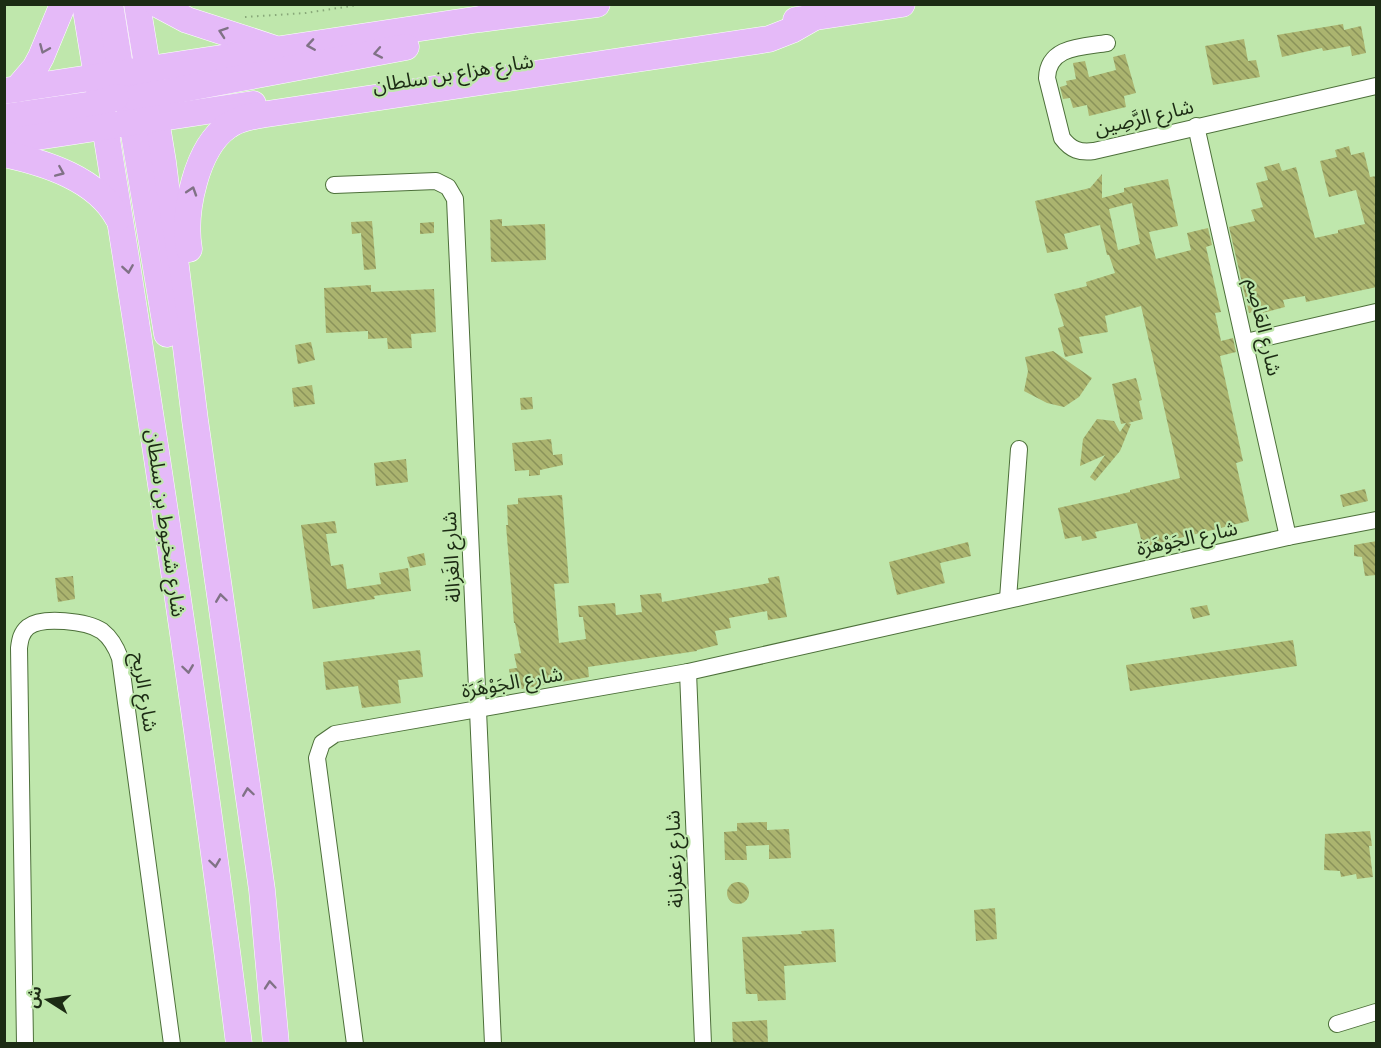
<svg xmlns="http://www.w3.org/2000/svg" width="1381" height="1048" viewBox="0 0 1381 1048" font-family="'Public Sans','Noto Sans Arabic',sans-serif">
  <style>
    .building { fill: url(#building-back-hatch); fill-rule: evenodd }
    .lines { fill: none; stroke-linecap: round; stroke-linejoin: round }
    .street-casing { stroke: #4d703a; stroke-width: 18 }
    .primary-casing { stroke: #fff; stroke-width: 27 }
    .path { stroke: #88a879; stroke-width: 2; stroke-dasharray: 1.5 4.5; stroke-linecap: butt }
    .street { stroke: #fff; stroke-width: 16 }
    .primary { stroke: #e5baf8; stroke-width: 26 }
    .oneway { stroke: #807286 }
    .labels { text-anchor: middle; stroke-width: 4.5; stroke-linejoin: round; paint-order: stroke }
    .street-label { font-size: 20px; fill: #1c2b14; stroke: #bfe7ac }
  </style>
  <defs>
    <pattern id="building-back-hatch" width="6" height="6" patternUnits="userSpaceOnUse" patternTransform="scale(1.5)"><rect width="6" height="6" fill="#abb46f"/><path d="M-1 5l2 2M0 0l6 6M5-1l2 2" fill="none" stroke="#8a935a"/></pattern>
  </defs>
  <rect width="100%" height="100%" fill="#bfe7ac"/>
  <!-- building -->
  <g class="building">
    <polygon points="1343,24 1344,30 1361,26 1366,53 1352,56 1350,46 1323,51 1322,48 1282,57 1277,35"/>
    <polygon points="1244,39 1248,61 1256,60 1260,77 1213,85 1205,46"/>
    <polygon points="1125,54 1136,93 1124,96 1126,107 1089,116 1087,105 1073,108 1070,98 1063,99 1060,87 1067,85 1066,81 1076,79 1073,63 1085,61 1089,77 1116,70 1113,57"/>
    <polygon points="1349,146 1351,155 1364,152 1370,177 1377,176 1377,287 1306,302 1305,296 1283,300 1285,307 1263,313 1262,310 1249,313 1229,227 1255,221 1251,210 1263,207 1256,183 1268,180 1264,167 1279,163 1282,171 1296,167 1315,238 1338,233 1338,230 1365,224 1356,190 1329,197 1320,161 1337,157 1335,150"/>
    <path d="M 1102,174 L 1102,198 L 1124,192 L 1124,188 L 1168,179 L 1178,226 L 1149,232 L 1156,259 L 1191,250 L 1187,233 L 1208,228 L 1212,245 L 1206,247 L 1221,312 L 1215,313 L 1221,341 L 1233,338 L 1236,352 L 1220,356 L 1243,461 L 1236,463 L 1249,521 L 1143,547 L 1137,523 L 1095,532 L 1097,538 L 1082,541 L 1081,536 L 1065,539 L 1058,508 L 1130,492 L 1130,490 L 1180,478 L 1141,306 L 1105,316 L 1108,332 L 1079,337 L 1083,353 L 1065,357 L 1058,328 L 1064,326 L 1054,294 L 1087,286 L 1086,282 L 1115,273 L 1109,255 L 1107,255 L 1100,225 L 1064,234 L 1068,249 L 1047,253 L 1035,201 L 1090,188 ZM 1132,203 L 1140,244 L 1118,250 L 1109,209 Z"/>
    <polygon points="502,219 502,226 545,224 546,260 491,262 490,220"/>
    <polygon points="372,221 376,269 364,270 361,233 352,234 351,222"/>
    <polygon points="434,222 434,233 420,234 420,223"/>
    <polygon points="371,285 371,292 434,289 436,332 411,334 412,348 388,349 387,338 368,339 368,331 326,333 324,288"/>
    <polygon points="311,342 315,360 298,364 295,345"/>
    <polygon points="1053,351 1092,378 1079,397 1064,407 1047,403 1024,391 1028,371 1025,357"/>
    <polygon points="1136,378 1142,400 1139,401 1143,419 1128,423 1131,424 1120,451 1095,481 1090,477 1105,455 1080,466 1083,439 1097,419 1114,421 1120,432 1126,423 1121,424 1112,384"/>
    <polygon points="312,385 315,404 294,407 292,388"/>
    <polygon points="532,397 533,409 521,410 520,398"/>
    <polygon points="551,439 553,455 562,454 563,465 540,470 540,475 529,476 529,470 515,471 512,443"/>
    <polygon points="406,459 408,482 376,486 374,463"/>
    <polygon points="1365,489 1368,501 1343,507 1340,495"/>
    <polygon points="562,495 569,583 554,584 559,643 586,639 583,617 579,617 578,606 615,603 616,615 642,612 640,595 661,593 662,602 769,583 768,578 779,576 787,617 768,620 767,611 729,618 731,628 715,631 718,645 697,650 697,651 588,667 589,677 516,690 514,681 511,681 509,669 517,668 514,654 521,653 515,623 514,623 506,525 508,525 507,505 518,504 518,498"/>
    <polygon points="335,521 337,533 326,534 331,566 343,564 347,589 381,584 379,573 408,568 411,591 374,596 375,599 313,609 301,525"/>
    <polygon points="1377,541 1377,575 1365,576 1362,557 1354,556 1354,545"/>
    <polygon points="968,542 971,556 940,563 945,583 897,595 889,562"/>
    <polygon points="424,553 426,565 410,568 407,557"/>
    <polygon points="73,576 75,599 58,602 55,578"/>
    <polygon points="1207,605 1210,615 1193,619 1190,608"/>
    <polygon points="1293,640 1297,666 1130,691 1126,665"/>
    <polygon points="420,650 423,677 398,680 401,703 362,708 358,686 326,690 323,662"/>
    <polygon points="767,822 767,830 789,829 791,858 769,859 769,845 746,846 747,860 725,860 724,832 737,831 737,823"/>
    <polygon points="1370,831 1372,846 1369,846 1373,877 1357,879 1356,874 1341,877 1340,871 1324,870 1325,834"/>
    <circle cx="738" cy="893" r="11"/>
    <polygon points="995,908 997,939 976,941 974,910"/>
    <polygon points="834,929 836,962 784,966 786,1000 758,1001 757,994 746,994 742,937 802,934 801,931"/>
    <polygon points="767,1020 768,1044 733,1044 732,1022"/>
  </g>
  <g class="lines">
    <!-- street casing -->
    <g class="street-casing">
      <g id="street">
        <path d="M 1107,43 C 1082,47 1048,46 1047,78 L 1062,138 C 1071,150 1080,153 1094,151 L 1376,86"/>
        <polyline points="1196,126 1288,537"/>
        <polyline points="334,185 436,181 448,187 455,199 493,1044"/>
        <polyline points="1246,342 1376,312"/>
        <polyline points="1008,599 1019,449"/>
        <polyline points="688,672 703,1044"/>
        <polyline points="1337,1024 1376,1012"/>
        <path d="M 25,1044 L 19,648 C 20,640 21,633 28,627 C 42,616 87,621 102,631 C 111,638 116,647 120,658 L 172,1044"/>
        <polyline points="355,1044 317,758 322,743 335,734 688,672 1288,537 1376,520"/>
      </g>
    </g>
    <!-- primary casing -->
    <g class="primary-casing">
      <g id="primary">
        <path d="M 85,4 C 142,350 195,696 239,1044"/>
        <polyline points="110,4 121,73 127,90"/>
        <polyline points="137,4 163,162 195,420 262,890 276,1044"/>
        <polyline points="157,4 187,20 273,48"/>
        <polyline points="796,20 902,4"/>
        <path d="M 97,77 C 113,83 124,94 130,110 L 167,334"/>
        <polyline points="17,89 35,68 41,57 63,4"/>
        <polyline points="4,91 480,19 597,4"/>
        <polyline points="135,98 406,47"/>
        <polyline points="4,117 101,103 116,97"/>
        <polyline points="4,142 253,104"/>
        <path d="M 4,154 C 46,163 97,179 118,218"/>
        <path d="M 189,249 C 183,212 196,148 228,126 C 239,118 254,116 267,114 L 769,39 L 792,30 L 813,18"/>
      </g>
    </g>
    <!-- path -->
    <polyline class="path" points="245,17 306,13 364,4"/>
    <!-- street -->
    <use href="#street" class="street"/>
    <!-- primary -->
    <use href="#primary" class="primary"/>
  </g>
  <!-- one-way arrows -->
  <defs><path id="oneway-chevron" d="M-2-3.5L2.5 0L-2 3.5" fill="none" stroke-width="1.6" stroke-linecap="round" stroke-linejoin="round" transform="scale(1.5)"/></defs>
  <g class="oneway">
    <use href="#oneway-chevron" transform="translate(223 32) rotate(-161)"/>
    <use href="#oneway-chevron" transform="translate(311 45) rotate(171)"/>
    <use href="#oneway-chevron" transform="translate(44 49) rotate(113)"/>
    <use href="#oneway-chevron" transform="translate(378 53) rotate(169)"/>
    <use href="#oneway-chevron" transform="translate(60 172) rotate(23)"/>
    <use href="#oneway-chevron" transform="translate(192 191) rotate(-72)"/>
    <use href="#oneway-chevron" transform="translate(128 269) rotate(81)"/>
    <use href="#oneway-chevron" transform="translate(221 598) rotate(-98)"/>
    <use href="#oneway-chevron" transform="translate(188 669) rotate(82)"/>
    <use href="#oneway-chevron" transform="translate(248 792) rotate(-98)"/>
    <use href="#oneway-chevron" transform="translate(215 863) rotate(82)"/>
    <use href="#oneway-chevron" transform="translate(270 985) rotate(-95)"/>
  </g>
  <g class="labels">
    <!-- street labels -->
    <g class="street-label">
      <text transform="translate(453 73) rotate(-9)" y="7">شارع هزاع بن سلطان</text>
      <text transform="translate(1144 117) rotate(-13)" y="7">شارع الرَّصِين</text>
      <text transform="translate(1264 327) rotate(77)" y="7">شارع العَاصِم</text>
      <text transform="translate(166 523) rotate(82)" y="7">شارع شخبوط بن سلطان</text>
      <text transform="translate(1187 538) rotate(-12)" y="7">شارع الجَوْهَرَة</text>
      <text transform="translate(451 557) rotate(-93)" y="7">شارع الغَزالة</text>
      <text transform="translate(512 682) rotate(-10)" y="7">شارع الجَوْهَرَة</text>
      <text transform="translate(145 692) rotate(81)" y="7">شارع الريح</text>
      <text transform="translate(674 859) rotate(-92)" y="7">شارع زعفرانة</text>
    </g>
  </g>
  <!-- border -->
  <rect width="1381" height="1048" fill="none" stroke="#1c2b14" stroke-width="12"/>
  <!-- north arrow -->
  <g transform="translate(48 1000) rotate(282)" stroke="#bfe7ac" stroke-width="4.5" paint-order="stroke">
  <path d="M0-4.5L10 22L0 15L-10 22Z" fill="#1c2b14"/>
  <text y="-9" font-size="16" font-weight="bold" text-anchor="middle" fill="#1c2b14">ش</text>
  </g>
</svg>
